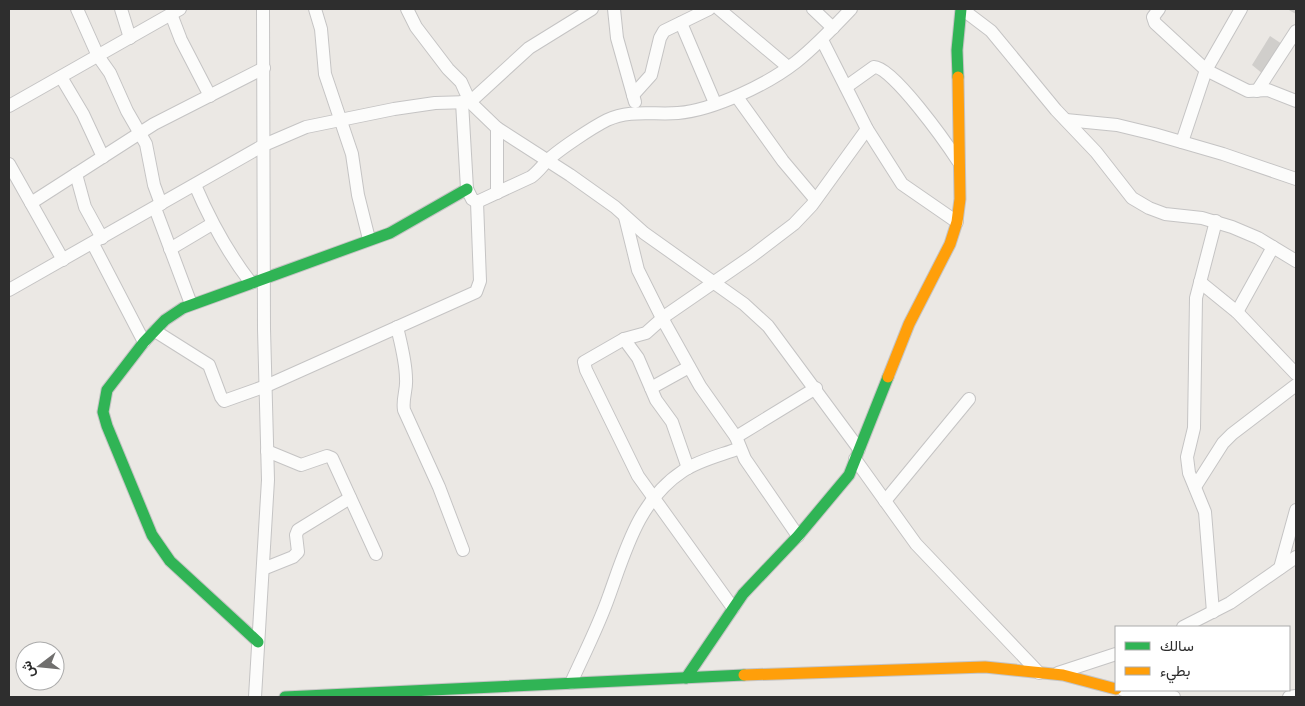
<svg xmlns="http://www.w3.org/2000/svg" width="1305" height="706" viewBox="0 0 1305 706" font-family="Karla,Vazirmatn,sans-serif">
  <style>
    .building { fill: #d0cecb }
    .lines { fill: none; stroke-linecap: round; stroke-linejoin: round }
    .street-casing { stroke: #c5c4c4; stroke-width: 14 }
    .fast-casing { stroke: #c5c4c4; stroke-width: 13 }
    .slow-casing { stroke: #c5c4c4; stroke-width: 13 }
    .street { stroke: #fcfcfb; stroke-width: 12 }
    .fast { stroke: #30b455; stroke-width: 11 }
    .slow { stroke: #ff9f0a; stroke-width: 11 }
  </style>
  <rect width="100%" height="100%" fill="#ebe8e4"/>
  <!-- building -->
  <g class="building">
    <polygon points="1287,9 1296,9 1296,14"/>
    <polygon points="1270,36 1282,44 1263,74 1252,65"/>
  </g>
  <g class="lines">
    <!-- street casing -->
    <g class="street-casing">
      <g id="street">
        <polyline points="77,9 98,56 110,73 127,111 146,144 154,185 161,204"/>
        <polyline points="121,9 130,38"/>
        <polyline points="315,9 321,29 325,74 352,154 358,195 369,239"/>
        <polyline points="407,9 416,27 448,69 461,82 470,102 497,128 570,175 615,207 644,233 744,304 768,326 859,449"/>
        <polyline points="614,9 617,38 635,102"/>
        <polyline points="719,9 788,67"/>
        <polyline points="813,9 833,28"/>
        <polyline points="962,9 991,31 1056,110 1096,152 1132,198 1149,208 1165,214 1202,218 1232,227 1258,238 1296,261"/>
        <polyline points="1159,9 1153,17 1155,23 1206,70 1248,91 1268,90 1296,101"/>
        <polyline points="171,14 181,40 210,96"/>
        <polyline points="681,23 715,103"/>
        <polyline points="822,40 867,129 902,184 957,222"/>
        <polyline points="61,77 83,114 103,157"/>
        <path d="M 846,87 L 874,67 C 892,66 947,144 958,161"/>
        <polyline points="1257,91 1296,31"/>
        <polyline points="633,95 651,75 660,38 664,31 709,9"/>
        <polyline points="737,97 783,161 815,199"/>
        <path d="M 462,102 L 467,189 L 472,199 L 477,202 L 531,177 C 538,172 541,167 547,161 C 558,150 593,127 607,120 C 630,109 654,115 678,113 C 714,110 768,84 796,62 C 816,46 833,28 851,9"/>
        <polyline points="9,106 180,9"/>
        <polyline points="1066,120 1117,125 1154,134 1223,154 1296,179"/>
        <polyline points="1182,142 1206,70 1241,9"/>
        <polyline points="9,164 63,260"/>
        <polyline points="76,174 85,207 102,238"/>
        <path d="M 195,185 C 210,220 227,252 251,283"/>
        <polyline points="497,193 497,128"/>
        <polyline points="31,203 154,124 264,68"/>
        <polyline points="155,208 191,304"/>
        <polyline points="625,217 638,270 662,318 700,386 736,437 745,459 798,536"/>
        <polyline points="93,244 144,342"/>
        <polyline points="170,249 212,224"/>
        <polyline points="1200,282 1237,312 1296,374"/>
        <polyline points="9,290 264,145 306,127 394,109 435,103 470,102 529,48 592,9"/>
        <polyline points="1237,312 1273,247"/>
        <path d="M 397,327 C 401,344 406,362 406,379 C 407,390 402,399 404,410 L 439,487 L 463,550"/>
        <polyline points="155,331 209,365 221,397 224,401 266,386 476,292 480,281 477,202"/>
        <polyline points="624,339 638,358 656,400 672,422 688,468"/>
        <polyline points="651,388 689,367"/>
        <polyline points="736,437 816,388"/>
        <polyline points="267,451 301,465 327,456 332,458 376,554"/>
        <polyline points="855,459 916,544 1039,673"/>
        <polyline points="1195,487 1223,443 1232,434 1296,385"/>
        <polyline points="885,501 969,399"/>
        <polyline points="1280,568 1296,510"/>
        <polyline points="263,569 293,557 298,552 296,535 298,530 350,498"/>
        <polyline points="733,608 638,476 586,370 584,362 624,339 646,333 665,316 752,256 794,224 812,205 867,129"/>
        <polyline points="1213,612 1205,512 1189,473 1187,457 1194,428 1196,298 1216,221"/>
        <polyline points="1183,627 1230,603 1296,557"/>
        <polyline points="1058,673 1116,654"/>
        <path d="M 571,683 C 584,654 599,625 609,596 C 626,549 639,500 683,471 C 699,460 722,455 740,448"/>
        <polyline points="1123,690 1174,697"/>
        <polyline points="255,697 268,480 264,329 263,9"/>
        <polyline points="1289,697 1296,696"/>
      </g>
    </g>
    <!-- fast casing -->
    <g class="fast-casing">
      <g id="fast">
        <polyline points="958,77 957,50 961,9"/>
        <polyline points="258,642 170,561 152,535 107,426 103,412 107,390 144,342 165,320 183,308 390,233 467,189"/>
        <polyline points="686,678 743,594 798,536 849,475 888,377"/>
        <polyline points="285,697 744,675"/>
      </g>
    </g>
    <!-- slow casing -->
    <g class="slow-casing">
      <g id="slow">
        <polyline points="888,377 909,324 950,244 957,222 960,199 958,77"/>
        <polyline points="744,675 985,667 1063,675 1116,689"/>
      </g>
    </g>
    <!-- street -->
    <use href="#street" class="street"/>
    <!-- fast -->
    <use href="#fast" class="fast"/>
    <!-- slow -->
    <use href="#slow" class="slow"/>
  </g>
  <!-- border -->
  <rect width="1305" height="706" fill="none" stroke="#2e2e2e" stroke-width="20"/>
  <!-- legend -->
  <rect x="1115" y="626" width="175" height="65" fill="#ffffff" stroke="#ababab"/>
  <rect x="1125" y="642" width="25" height="8" fill="#30b455" stroke="#ababab"/>
  <text x="1160" y="651" font-size="15" fill="#2e2e2e">سالك</text>
  <rect x="1125" y="667" width="25" height="8" fill="#ff9f0a" stroke="#ababab"/>
  <text x="1160" y="676" font-size="15" fill="#2e2e2e">بطيء</text>
  <!-- north arrow -->
  <g transform="translate(40 666) rotate(254)"><circle r="24" fill="#ffffff" stroke="#ababab"/>
  <path d="M0-4L9 19L0 12L-9 19Z" fill="#706f6e"/>
  <text y="-8" font-size="14" font-weight="bold" text-anchor="middle" fill="#2e2e2e">ش</text>
  </g>
</svg>
